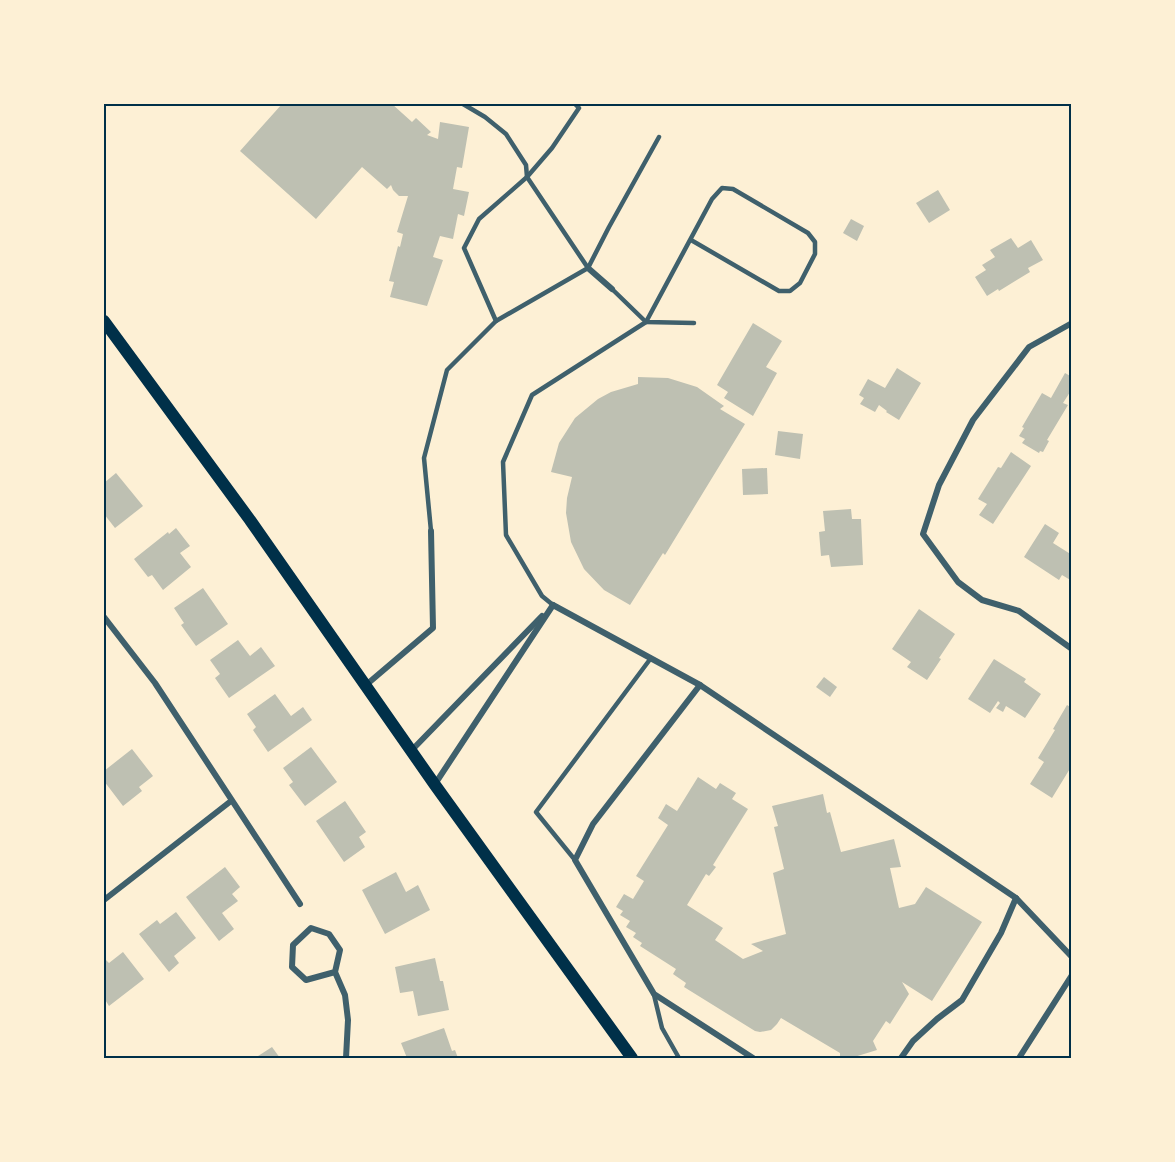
<svg xmlns="http://www.w3.org/2000/svg" width="1175" height="1162" viewBox="0 0 1175 1162" font-family="Jost,sans-serif">
  <style>
    .building { fill: #bec0b2 }
    .lines { fill: none; stroke-linecap: round; stroke-linejoin: round }
    .service { stroke: #3f606c; stroke-width: 4.5 }
    .minor { stroke: #3f606c; stroke-width: 6 }
    .secondary { stroke: #003049; stroke-width: 12 }
    .neatline { fill: none; stroke: #003049; stroke-width: 2 }
  </style>
  <rect width="100%" height="100%" fill="#fdf0d5"/>
  <!-- building -->
  <g class="building">
    <polygon points="282,104 392,104 412,122 416,118 431,132 427,135 438,139 440,122 469,127 462,168 457,167 453,189 469,192 464,216 458,214 453,239 440,236 433,257 443,260 427,306 390,297 394,282 389,281 398,246 400,247 403,234 397,232 408,196 399,196 393,190 391,185 387,189 362,167 316,219 240,151"/>
    <polygon points="938,190 950,210 929,223 916,203"/>
    <polygon points="851,219 864,226 857,241 843,233"/>
    <polygon points="1011,238 1018,248 1031,240 1043,260 1028,268 1030,272 999,291 998,289 987,296 975,277 986,270 982,265 995,257 990,250"/>
    <polygon points="753,323 782,341 766,367 777,373 753,416 724,398 728,392 717,385"/>
    <polygon points="897,368 921,383 899,420 886,412 887,411 879,405 875,412 860,404 864,398 859,395 868,379 885,388"/>
    <polygon points="1065,373 1072,377 1072,389 1063,403 1068,405 1047,440 1049,441 1043,452 1040,451 1039,453 1022,443 1025,439 1019,436 1024,428 1022,427 1042,393 1051,398"/>
    <polygon points="638,377 668,378 697,387 724,406 720,409 745,424 665,555 663,553 630,605 604,590 584,569 571,542 566,513 567,498 572,477 551,472 559,443 575,418 598,399 611,392 638,384"/>
    <polygon points="778,431 803,434 800,459 775,455"/>
    <polygon points="1011,452 1031,466 993,524 979,515 987,504 978,499 998,467 1001,468"/>
    <polygon points="767,468 768,494 743,495 742,469"/>
    <polygon points="116,473 143,506 115,528 104,514 104,483"/>
    <polygon points="851,509 852,519 861,519 863,565 831,567 829,555 821,556 819,532 825,531 823,511"/>
    <polygon points="1045,524 1059,533 1053,543 1072,555 1072,581 1062,575 1059,580 1024,557"/>
    <polygon points="176,528 190,546 180,553 191,567 163,590 152,575 148,577 134,559 168,532 169,534"/>
    <polygon points="203,588 228,624 196,646 181,625 184,623 174,608"/>
    <polygon points="919,609 955,634 939,658 941,659 927,680 907,667 911,662 892,649"/>
    <polygon points="238,640 250,656 261,647 275,666 229,698 215,678 220,674 210,660"/>
    <polygon points="994,659 1026,679 1024,682 1041,694 1025,718 1006,706 1003,712 996,708 1000,703 998,701 990,713 968,699"/>
    <polygon points="824,677 837,687 830,697 816,687"/>
    <polygon points="275,694 291,716 303,707 312,720 268,752 253,730 256,727 247,714"/>
    <polygon points="1067,705 1072,708 1072,763 1070,767 1071,767 1052,798 1030,784 1044,762 1038,758 1055,730 1053,729"/>
    <polygon points="311,747 337,782 305,806 289,785 293,782 283,768"/>
    <polygon points="132,749 153,776 139,787 142,791 123,806 104,781 104,771"/>
    <polygon points="698,777 716,789 720,783 736,793 732,799 748,809 713,865 716,867 709,876 706,874 687,905 723,928 715,940 743,959 763,951 751,944 786,934 773,873 784,869 774,827 778,826 772,806 823,794 827,813 830,812 841,852 894,839 901,867 890,868 899,908 915,904 926,887 982,922 932,1001 902,982 909,994 890,1024 886,1021 873,1041 877,1050 851,1058 840,1058 840,1053 781,1018 777,1024 771,1030 760,1032 755,1031 684,987 686,983 673,974 676,969 640,946 642,943 633,937 636,933 626,927 630,921 620,915 623,911 616,907 624,894 633,899 644,881 636,876 668,825 658,818 666,804 677,811"/>
    <polygon points="345,801 366,832 359,837 365,847 344,862 316,821"/>
    <polygon points="225,867 240,887 232,894 238,901 222,913 234,929 219,941 186,897"/>
    <polygon points="396,872 406,892 418,885 430,910 385,934 362,890"/>
    <polygon points="176,912 196,938 174,956 179,963 169,972 139,934 157,920 160,924"/>
    <polygon points="123,952 144,979 109,1006 104,998 104,961 106,960 109,963"/>
    <polygon points="435,958 440,981 443,981 449,1010 418,1016 413,991 400,993 395,967"/>
    <polygon points="444,1028 452,1051 455,1050 458,1058 407,1058 401,1043"/>
    <polygon points="272,1047 280,1058 255,1058"/>
  </g>
  <g class="lines">
    <!-- service -->
    <g class="service">
      <polyline points="463,104 485,117 506,134 526,165 527,177 588,268"/>
      <polyline points="691,240 779,291 790,291 800,283 815,254 815,242 808,233 733,189 722,188 712,199 646,322 694,323"/>
      <polyline points="496,321 464,248 479,219 527,177 552,148 579,108 575,104"/>
      <polyline points="431,531 424,458 447,370 496,321 588,268 609,227 659,137"/>
      <polyline points="553,605 542,596 506,535 503,462 532,395 646,322 612,289"/>
      <polyline points="575,860 536,812 651,658"/>
      <polyline points="654,995 662,1028 679,1058"/>
    </g>
    <!-- minor -->
    <g class="minor">
      <polyline points="588,268 612,289"/>
      <polyline points="1072,323 1029,347 973,420 939,485 923,534 958,582 982,600 1019,611 1072,649"/>
      <polyline points="553,605 700,685"/>
      <polyline points="104,617 155,683 300,904"/>
      <polyline points="366,685 433,628 431,531"/>
      <polyline points="411,751 542,616"/>
      <polyline points="435,784 553,605"/>
      <polyline points="104,900 231,801"/>
      <polyline points="335,972 306,980 292,967 293,945 311,928 329,934 340,950 335,972 345,995 348,1020 346,1058"/>
      <polyline points="753,1058 654,994 575,860 593,824 700,685 1016,898 1072,957"/>
      <polyline points="901,1058 913,1041 937,1019 962,1000 1001,933 1016,898"/>
      <polyline points="1019,1058 1072,975"/>
    </g>
    <!-- secondary -->
    <polyline class="secondary" points="104,321 250,520 435,785 632,1058"/>
  </g>
  <!-- border -->
  <rect width="1175" height="1162" fill="none" stroke="#fdf0d5" stroke-width="210"/>
  <rect x="105" y="105" width="965" height="952" class="neatline"/>
</svg>
